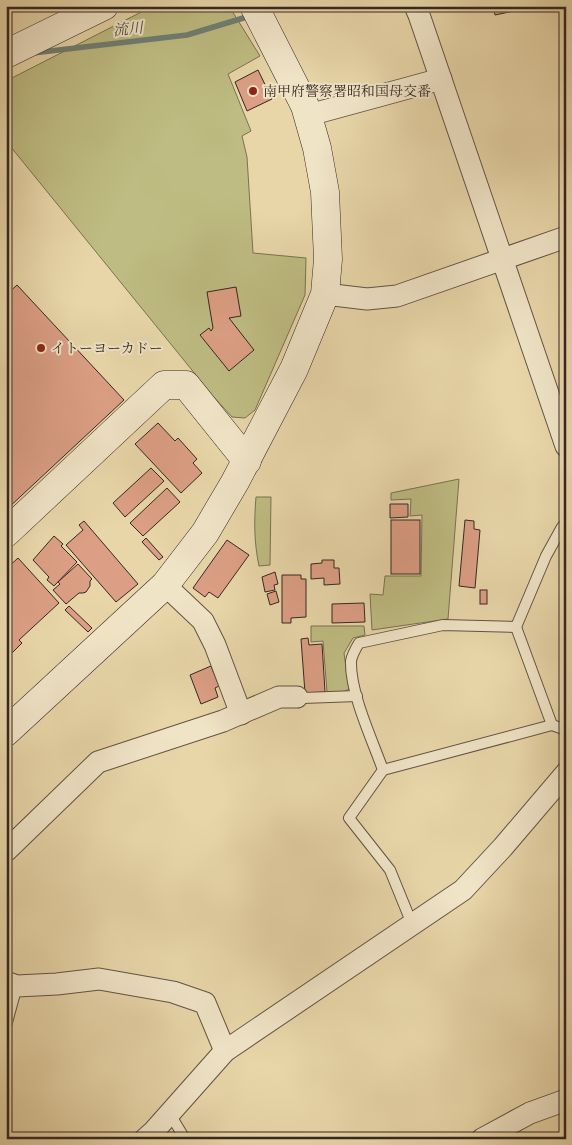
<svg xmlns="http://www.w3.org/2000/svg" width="572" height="1145" viewBox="0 0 572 1145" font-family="Vollkorn,'Noto Serif JP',serif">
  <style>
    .green { fill: #bebc82; stroke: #797252 }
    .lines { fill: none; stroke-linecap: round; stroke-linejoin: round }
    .stream { stroke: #6f7f74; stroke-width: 5.5 }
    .building { fill: #dc9f85; stroke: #342722 }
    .lane-casing { stroke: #615344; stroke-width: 12 }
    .street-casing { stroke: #615344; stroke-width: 23 }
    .secondary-casing { stroke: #342722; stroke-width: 29 }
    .lane { stroke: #f0e4c7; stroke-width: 10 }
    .street { stroke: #f0e4c7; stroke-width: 21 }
    .secondary { stroke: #f0e4c7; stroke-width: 28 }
    .poi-dot { fill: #8f2418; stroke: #f0e4c7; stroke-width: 2 }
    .labels { text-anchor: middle; stroke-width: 4; stroke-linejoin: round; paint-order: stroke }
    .poi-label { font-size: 14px; fill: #342722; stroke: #f0e4c7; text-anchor: start }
    .water-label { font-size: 15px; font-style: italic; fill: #4d4c44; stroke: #f0e4c7 }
  </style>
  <rect width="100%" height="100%" fill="#e8d6a9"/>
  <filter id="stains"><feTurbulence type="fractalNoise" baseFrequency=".004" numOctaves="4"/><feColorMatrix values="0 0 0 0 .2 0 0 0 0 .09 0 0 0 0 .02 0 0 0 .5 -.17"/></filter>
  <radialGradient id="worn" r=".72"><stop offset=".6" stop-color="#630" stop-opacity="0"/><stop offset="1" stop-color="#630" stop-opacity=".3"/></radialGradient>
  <!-- green -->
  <g class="green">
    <polygon points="153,6 229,6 260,56 228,74 251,131 242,136 247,157 253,253 306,258 305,295 255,410 245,418 232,417 213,396 6,141 6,81"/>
    <polygon points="459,479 448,619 372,630 370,594 383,595 385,576 421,576 422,515 410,516 411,499 391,500 391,493"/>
    <path d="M 256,497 L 271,497 L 270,565 L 259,566 C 254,542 254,521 256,497 Z"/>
    <polygon points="311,626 364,626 365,635 353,638 344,653 349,689 343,692 327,692 323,641 311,642"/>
  </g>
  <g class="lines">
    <!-- stream -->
    <g class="stream">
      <polyline points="264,11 279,6"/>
      <polyline points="33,53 187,35 250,16"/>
    </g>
  </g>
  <!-- building -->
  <g class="building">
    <polygon points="493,6 533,6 533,7 495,15"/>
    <polygon points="258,70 272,99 247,111 235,82"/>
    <polygon points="17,285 124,400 6,510 6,295"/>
    <polygon points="236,287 241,316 229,318 254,350 229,371 200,335 209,328 211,331 213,328 207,292"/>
    <polygon points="158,423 175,441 178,438 197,459 193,463 202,473 181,493 135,444"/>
    <polygon points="151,468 164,481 125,517 113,503"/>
    <polygon points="167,488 180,502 143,536 130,523"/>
    <polygon points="390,504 408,504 408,517 390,518"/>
    <rect x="391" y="520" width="29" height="54"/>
    <polygon points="465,520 474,521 474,529 480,530 475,588 459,586"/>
    <polygon points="84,521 138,584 116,602 66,545 83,530 79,525"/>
    <polygon points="54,536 63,544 61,546 77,562 54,586 47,580 49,577 33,560"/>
    <polygon points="146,538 163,557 159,560 142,542"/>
    <polygon points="227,540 249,555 218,598 209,592 205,597 193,588"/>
    <polygon points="18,558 59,603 19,640 22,643 7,658 11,662 6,667 6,569"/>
    <polygon points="322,560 334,560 334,568 339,568 340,584 324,585 324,578 311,579 311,564 322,563"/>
    <polygon points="78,564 92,579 90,581 90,586 86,592 83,593 79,593 66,604 53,590 60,584 58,582"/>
    <polygon points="275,572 278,584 274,585 275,590 265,592 262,577"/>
    <polygon points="282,575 301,575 301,579 306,579 306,617 291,618 291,623 282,623"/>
    <rect x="480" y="590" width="7" height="14"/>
    <polygon points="276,591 279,602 270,605 267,594"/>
    <polygon points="364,603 365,622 332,623 332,604"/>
    <polygon points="69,606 92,628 88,632 65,610"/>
    <polygon points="308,638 309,645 322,644 325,692 305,693 301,639"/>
    <polygon points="211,666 219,686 215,688 218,697 201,704 190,675"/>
  </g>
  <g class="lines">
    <!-- lane casing -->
    <g class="lane-casing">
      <g id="lane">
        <polyline points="516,627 552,725 566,730"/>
        <polyline points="297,697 303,698 357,696"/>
        <path d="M 383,770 C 372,739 350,693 351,661 C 352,655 356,648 359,643 L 443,625 L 516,627 L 546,556 L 562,527 L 566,523"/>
        <polyline points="412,924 390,870 349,818 383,770 552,725"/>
        <polyline points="6,1026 17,986"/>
        <polyline points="170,1114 185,1139"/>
      </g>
    </g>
    <!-- street casing -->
    <g class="street-casing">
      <g id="street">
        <polyline points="415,6 419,15 566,446"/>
        <polyline points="309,115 441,79"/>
        <polyline points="325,294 367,299 397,296 566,237"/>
        <polyline points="165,585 203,621 215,645 241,714"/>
        <polyline points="6,851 98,762 223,721 279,697 297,697"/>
        <polyline points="6,982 17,986 57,984 99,979 173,992 205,1003 225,1051"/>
        <polyline points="145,1139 154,1131 225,1051 463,890 503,847 566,773"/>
        <polyline points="482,1139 530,1113 566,1100"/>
      </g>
    </g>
    <!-- secondary casing -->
    <g class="secondary-casing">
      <g id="secondary">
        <polyline points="6,54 104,6"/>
        <polyline points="6,533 164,385 186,385 247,461"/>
        <polyline points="6,732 165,585 205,533 235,482 294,369 325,294 328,259 325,192 317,148 305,106 254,6"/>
      </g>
    </g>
    <!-- lane -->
    <use href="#lane" class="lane"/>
    <!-- street -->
    <use href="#street" class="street"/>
    <!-- secondary -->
    <use href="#secondary" class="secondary"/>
  </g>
  <!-- markers -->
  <g class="poi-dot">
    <circle cx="253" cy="91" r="5"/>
    <circle cx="41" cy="348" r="5"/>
  </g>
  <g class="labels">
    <!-- poi labels -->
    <g class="poi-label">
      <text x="263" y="96">南甲府警察署昭和国母交番</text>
      <text x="51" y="353">イトーヨーカドー</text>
    </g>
    <!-- water labels -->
    <g class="water-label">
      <text transform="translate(128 29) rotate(-6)" y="5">流川</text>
    </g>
  </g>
  <!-- margin -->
  <rect width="572" height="1145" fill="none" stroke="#e8d6a9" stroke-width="25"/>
  <rect x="8" y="8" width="557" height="1130" fill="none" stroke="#342722" stroke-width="2.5"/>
  <rect x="12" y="12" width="547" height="1120" fill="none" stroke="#342722"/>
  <rect width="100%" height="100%" filter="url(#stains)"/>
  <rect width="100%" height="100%" fill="url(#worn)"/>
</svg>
